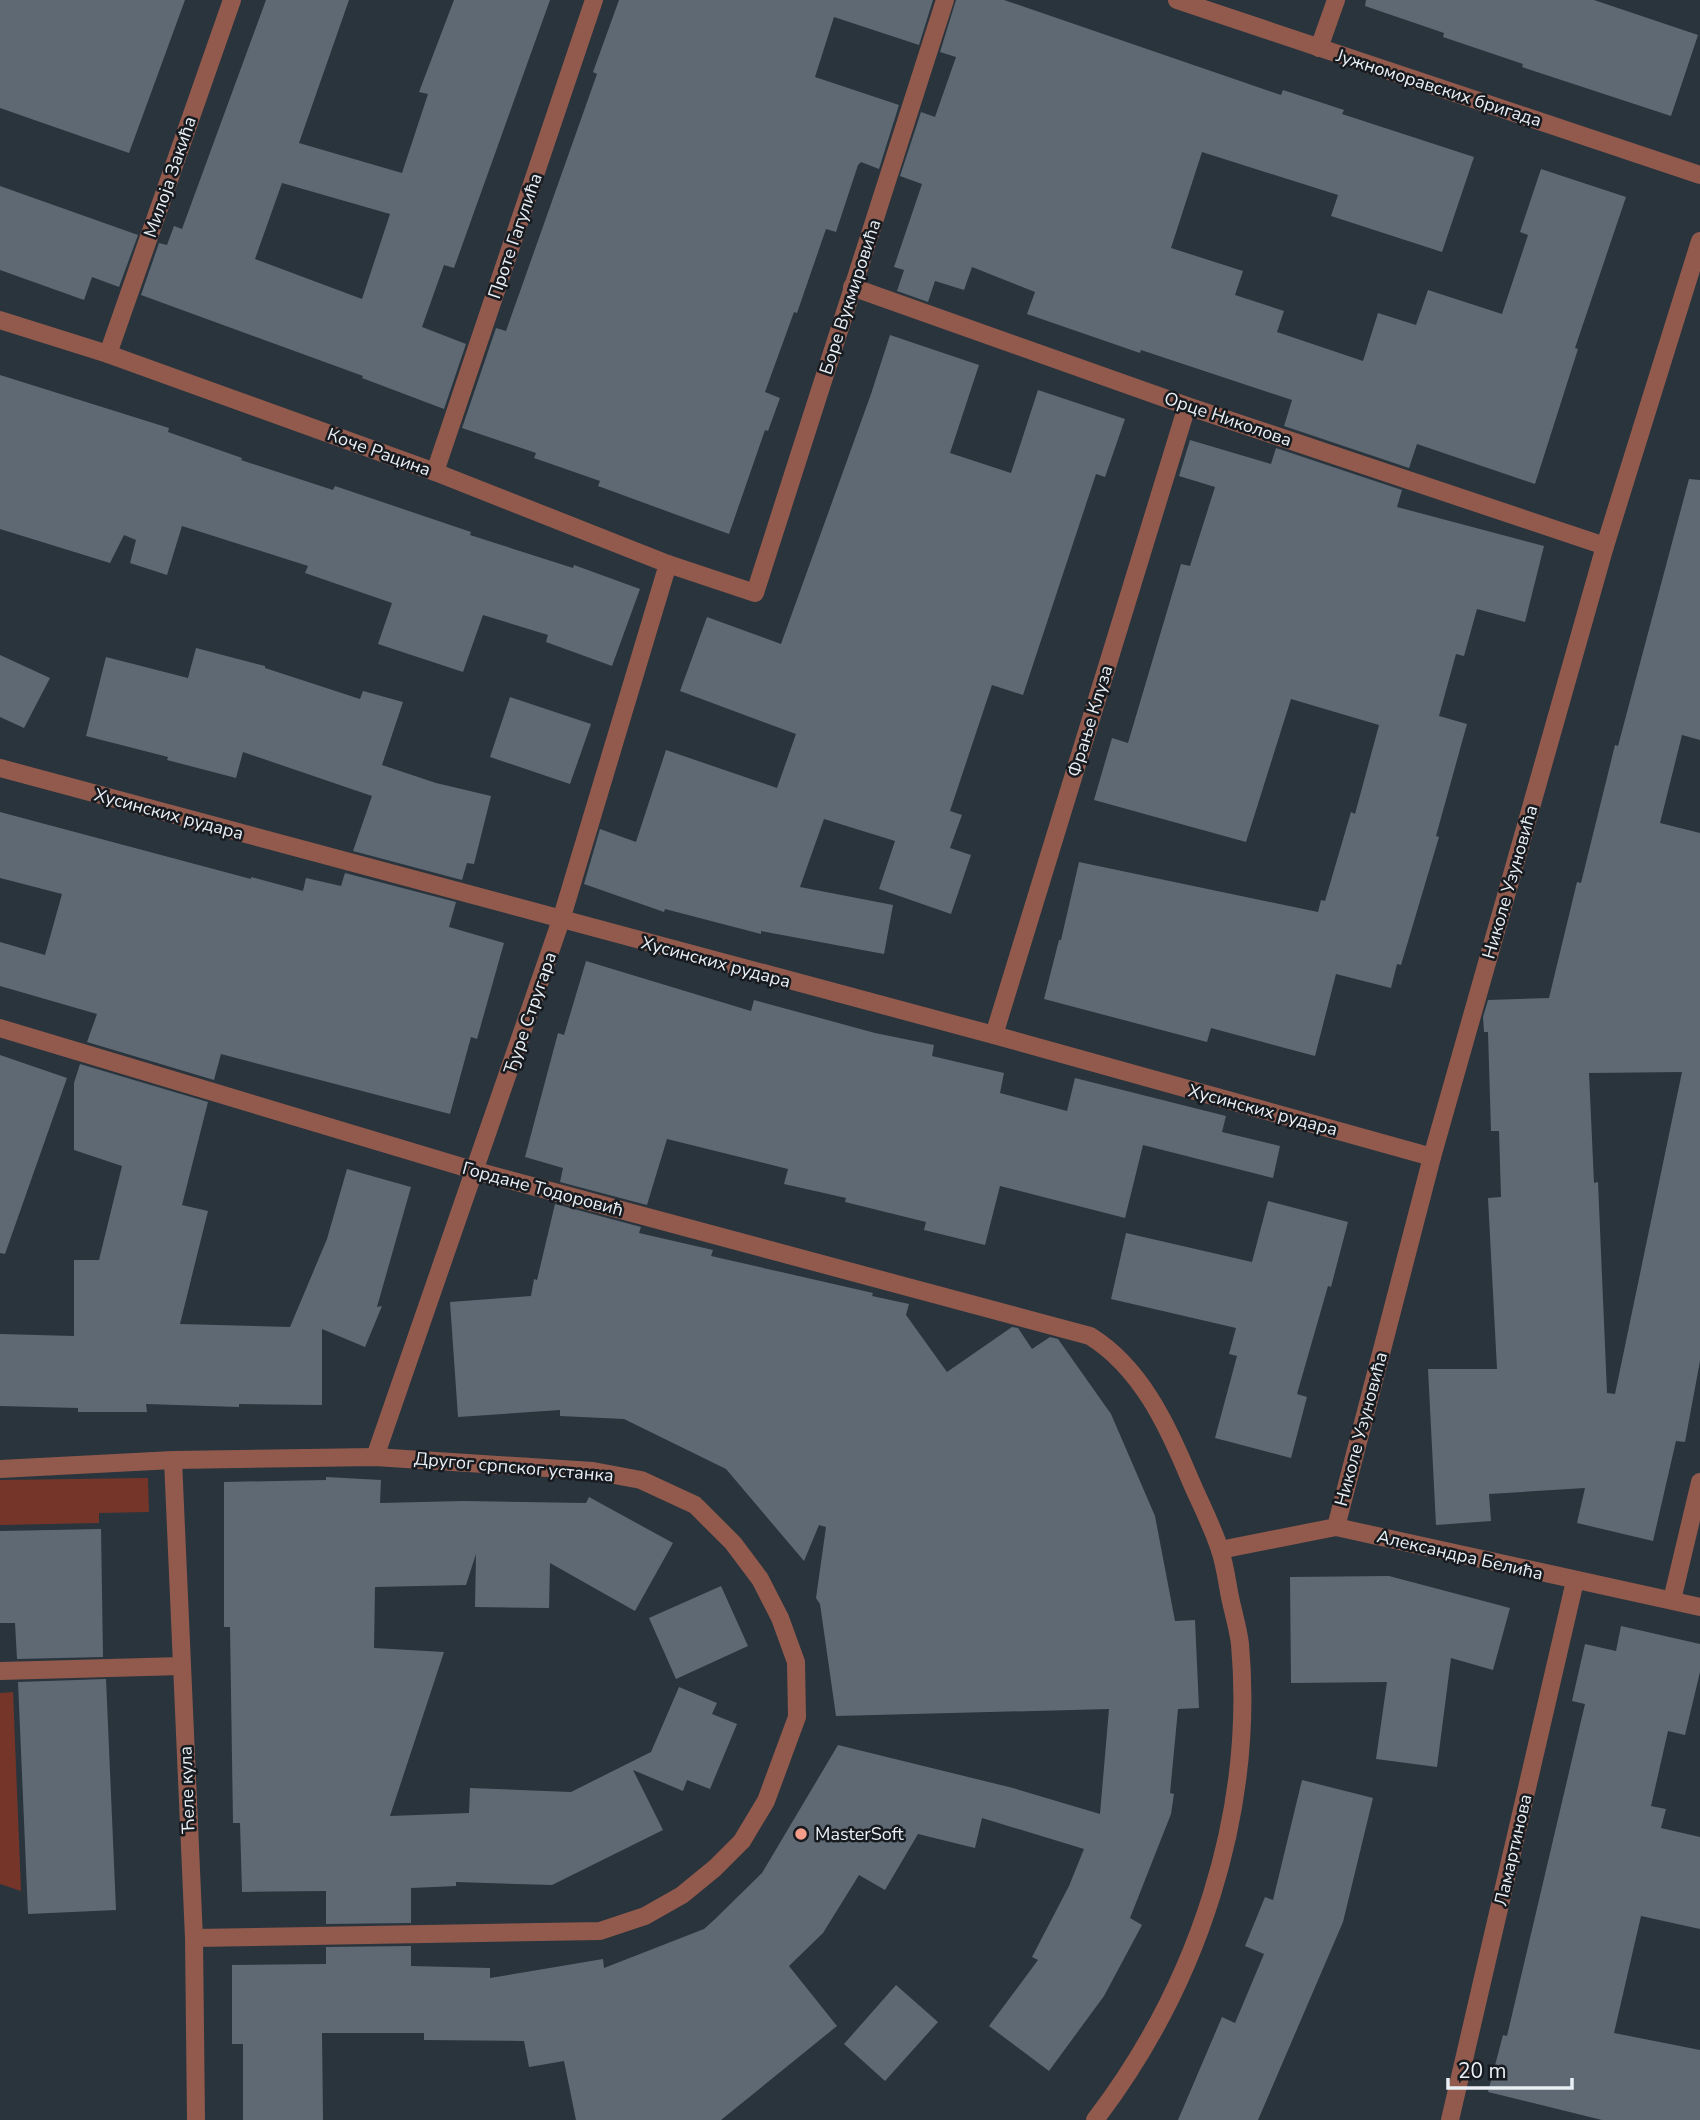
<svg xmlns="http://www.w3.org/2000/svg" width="1700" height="2120" viewBox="0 0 1700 2120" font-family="'Nunito Sans',sans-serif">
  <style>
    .green { fill: #753629 }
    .building { fill: #5e6974; fill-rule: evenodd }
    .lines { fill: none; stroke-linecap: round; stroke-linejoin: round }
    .minor { stroke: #915a4d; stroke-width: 18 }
    .poi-dot { fill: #f49e8a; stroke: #171b1f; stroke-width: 2.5 }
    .labels { text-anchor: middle; stroke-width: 5; stroke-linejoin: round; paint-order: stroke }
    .street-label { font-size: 18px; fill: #e9eff5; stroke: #171b1f }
    .poi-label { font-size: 18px; fill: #e9eff5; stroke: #171b1f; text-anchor: start }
  </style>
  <rect width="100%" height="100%" fill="#2a343d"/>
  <!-- green -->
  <g class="green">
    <polygon points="148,1478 149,1512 99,1513 99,1523 0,1525 0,1480"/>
    <polygon points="13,1692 21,1891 0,1884 0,1693"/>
  </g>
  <!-- building -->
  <g class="building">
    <polygon points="0,0 185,0 129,153 0,108"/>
    <path d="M 266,0 L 349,0 L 299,143 L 402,173 L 428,94 L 419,92 L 454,0 L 550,0 L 454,268 L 444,265 L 422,327 L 466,344 L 444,409 L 362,378 L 363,376 L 141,295 L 159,243 L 167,245 L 174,226 L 182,229 ZM 282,183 L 390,214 L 362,299 L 255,259 Z"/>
    <polygon points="619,0 933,0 919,45 834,17 815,77 899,105 879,169 861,162 858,165 836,232 826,229 797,313 794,312 765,392 780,398 768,431 765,430 729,534 598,486 600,481 534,458 536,453 462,428 496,328 506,331 597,74 593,72"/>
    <polygon points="956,0 1004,0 1281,95 1283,90 1344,110 1342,114 1474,157 1442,252 1331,216 1338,195 1202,152 1171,248 1243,271 1235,295 1284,311 1277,332 1363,361 1378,313 1416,325 1428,290 1502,314 1528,235 1520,232 1541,169 1626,197 1575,348 1578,349 1535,484 1417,444 1409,468 1284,426 1292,400 1141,350 1140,353 1027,314 1035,292 972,267 964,290 935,281 928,302 897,291 904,270 894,267 922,184 900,176 921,112 935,117 956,57 940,52"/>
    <polygon points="1366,0 1594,0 1698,35 1671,116 1522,67 1523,64 1443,37 1444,33 1365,6"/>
    <polygon points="0,186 138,235 119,287 92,277 84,300 0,270"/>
    <polygon points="890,335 979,365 950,453 1011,473 1038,390 1125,419 1105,477 1096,474 1023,695 992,685 950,811 962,815 950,848 971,855 951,914 879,889 895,841 824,819 800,887 893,905 884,954 761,931 761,934 665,909 664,912 584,884 600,829 636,842 666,750 777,788 796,734 680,691 707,617 781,644 871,394"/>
    <polygon points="0,375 169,428 168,432 242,458 241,460 333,490 335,486 471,532 470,535 573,568 574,565 640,589 612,666 546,642 548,635 483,615 463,672 378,644 392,603 305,573 308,566 182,526 167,575 130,563 136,540 124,535 110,563 0,529"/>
    <polygon points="1190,440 1271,464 1276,448 1402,490 1397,507 1544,546 1525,622 1477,609 1464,656 1456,654 1439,716 1467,724 1436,836 1439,837 1401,965 1397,964 1391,988 1336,974 1315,1056 1211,1028 1207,1042 1044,999 1059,940 1061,940 1079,862 1318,912 1321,900 1325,901 1351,812 1355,814 1379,725 1291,699 1246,842 1094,800 1112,738 1128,743 1181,564 1190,566 1215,487 1179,476"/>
    <path d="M 1689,479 L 1700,480 L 1700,740 L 1682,735 L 1660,823 L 1700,833 L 1700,1361 L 1685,1442 L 1676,1441 L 1653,1541 L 1577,1523 L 1585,1488 L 1489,1494 L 1491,1521 L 1436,1525 L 1428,1369 L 1497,1369 L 1488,1198 L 1501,1197 L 1499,1131 L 1491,1131 L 1488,1032 L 1484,1032 L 1483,1017 L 1488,1000 L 1549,998 L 1577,882 L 1581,883 L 1615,745 L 1618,746 ZM 1682,1072 L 1615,1394 L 1607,1393 L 1598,1182 L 1594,1183 L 1589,1073 Z"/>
    <polygon points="196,648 265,666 265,668 360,699 363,691 403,702 382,765 436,783 491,796 474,864 467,863 462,880 353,851 372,796 243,752 236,778 167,760 168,757 86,736 106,657 188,678"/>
    <polygon points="0,655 50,678 24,728 0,717"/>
    <polygon points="510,697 591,724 570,784 490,757"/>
    <polygon points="0,812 251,879 251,877 303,891 306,878 341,886 345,873 456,902 449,927 504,943 477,1039 471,1037 450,1114 221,1054 214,1080 87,1042 97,1014 0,986 0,942 45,955 62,894 0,878"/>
    <polygon points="586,961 751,1011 754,1000 875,1033 934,1045 932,1056 1004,1073 1000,1093 1067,1111 1075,1078 1226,1116 1222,1132 1280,1146 1273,1178 1143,1145 1125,1218 1000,1186 985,1245 924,1230 926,1222 845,1202 846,1198 784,1184 788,1169 667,1139 647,1205 560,1182 563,1168 525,1157 558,1033 564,1035"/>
    <polygon points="0,1055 67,1078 5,1254 0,1253"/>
    <polygon points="80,1064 208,1102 182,1205 208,1211 180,1324 290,1327 327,1239 347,1169 411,1187 377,1307 382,1306 365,1347 322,1329 322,1405 239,1404 239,1407 146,1404 147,1412 78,1412 78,1408 0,1406 0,1334 74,1336 74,1260 99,1260 122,1166 74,1150 74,1083"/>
    <polygon points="1268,1201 1348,1222 1331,1287 1328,1286 1297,1394 1307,1397 1291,1458 1215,1438 1237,1356 1229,1354 1236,1328 1111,1299 1126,1233 1252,1262"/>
    <polygon points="555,1204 641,1227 639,1233 713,1250 711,1256 873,1293 872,1296 909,1304 906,1315 947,1372 1012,1327 1018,1328 1032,1349 1050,1337 1058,1339 1111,1414 1155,1516 1175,1621 1195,1620 1199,1708 1178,1709 1170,1793 1174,1794 1171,1814 1130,1918 1142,1925 1104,1996 1049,2071 989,2026 1038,1960 1032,1957 1069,1886 1084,1849 982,1818 975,1848 918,1834 885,1890 859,1875 823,1933 789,1966 837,2026 721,2120 576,2120 564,2061 529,2067 524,2041 424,2040 424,2033 322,2033 323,2120 243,2120 243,2044 232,2044 232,1965 326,1964 326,1947 411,1946 411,1966 490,1968 490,1978 603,1959 604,1968 704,1929 714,1920 762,1873 838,1745 1013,1788 1100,1814 1109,1709 836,1716 820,1604 816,1598 826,1527 819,1525 804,1561 726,1469 624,1419 560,1416 560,1410 458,1417 450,1302 531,1296 534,1279 537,1280"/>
    <polygon points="326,1477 381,1480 380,1503 463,1501 586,1503 589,1497 673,1543 635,1611 550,1563 549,1608 475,1607 476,1554 466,1585 375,1587 374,1648 444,1652 390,1816 469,1813 470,1788 571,1792 651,1752 679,1687 717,1703 712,1714 737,1724 710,1789 687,1780 683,1791 633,1770 663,1830 552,1885 456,1882 456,1886 411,1888 411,1923 326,1924 326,1891 242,1892 240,1823 233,1823 230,1627 224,1627 224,1482 326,1480"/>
    <polygon points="101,1529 103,1657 17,1659 15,1623 0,1623 0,1531"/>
    <polygon points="1389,1576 1510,1608 1493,1670 1451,1658 1437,1767 1376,1759 1387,1682 1291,1683 1290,1577"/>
    <polygon points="721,1586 748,1646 676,1679 649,1618"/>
    <polygon points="1621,1626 1700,1644 1700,1672 1685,1735 1668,1731 1651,1806 1666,1809 1661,1828 1700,1837 1700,1929 1641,1916 1614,2033 1700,2050 1700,2120 1602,2120 1488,2092 1503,2035 1507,2036 1585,1704 1572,1701 1585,1644 1616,1651"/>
    <polygon points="106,1679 116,1910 28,1914 18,1682"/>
    <polygon points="1302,1780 1373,1798 1343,1922 1258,2120 1178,2120 1222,2017 1235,2023 1264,1954 1245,1946 1265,1897 1273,1900"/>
    <polygon points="896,1985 938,2022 885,2081 844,2044"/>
  </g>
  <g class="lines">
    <!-- minor -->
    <g class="minor">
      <polyline points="1177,0 1700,175"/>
      <polyline points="1319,48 1336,0"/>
      <polyline points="852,287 1187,406 1605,546"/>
      <polyline points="0,320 108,354 435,472 668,564 755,593 945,0"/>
      <polyline points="108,354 232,0"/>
      <polyline points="435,472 594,0"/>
      <polyline points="0,768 994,1035 1432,1157"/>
      <path d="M 0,1028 L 476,1171 L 1090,1336 C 1140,1367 1167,1424 1189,1477 C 1199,1501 1212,1525 1220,1550 C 1225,1565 1227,1582 1230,1597 C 1233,1612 1238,1628 1240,1644 C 1255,1813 1198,1985 1095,2120"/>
      <polyline points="994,1035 1187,406"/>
      <polyline points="375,1457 561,920 668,564"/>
      <polyline points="173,1460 194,1938 196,2120"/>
      <polyline points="0,1469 173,1460 375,1457 593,1471 641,1480 695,1505 733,1543 760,1579 780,1618 796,1662 797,1717 766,1801 742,1841 715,1868 682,1895 645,1916 600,1931 194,1938"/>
      <polyline points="1336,1527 1432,1157 1605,546 1700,241"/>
      <polyline points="1220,1550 1336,1527 1700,1607"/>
      <polyline points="1672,1600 1700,1482"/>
      <polyline points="0,1671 182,1666"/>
      <polyline points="1450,2120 1575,1581"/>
    </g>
  </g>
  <!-- markers -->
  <circle class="poi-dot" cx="801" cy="1834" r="7"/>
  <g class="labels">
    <!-- street labels -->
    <g class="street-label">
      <text transform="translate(1439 88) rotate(18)" y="6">Јужноморавских бригада</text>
      <text transform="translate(170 177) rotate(-71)" y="6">Милоја Закића</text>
      <text transform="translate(515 236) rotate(-71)" y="6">Проте Гагулића</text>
      <text transform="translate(850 297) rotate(-72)" y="6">Боре Вукмировића</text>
      <text transform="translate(1228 419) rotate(19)" y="6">Орце Николова</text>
      <text transform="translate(379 452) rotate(20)" y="6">Коче Рацина</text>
      <text transform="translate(1090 721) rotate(-73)" y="6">Фрање Клуза</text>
      <text transform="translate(169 814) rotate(15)" y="6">Хусинских рудара</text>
      <text transform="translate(1510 882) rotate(-74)" y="6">Николе Узуновића</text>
      <text transform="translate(716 962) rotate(15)" y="6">Хусинских рудара</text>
      <text transform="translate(530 1013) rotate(-71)" y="6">Ђуре Стругара</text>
      <text transform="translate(1263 1110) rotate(15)" y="6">Хусинских рудара</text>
      <text transform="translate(543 1189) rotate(15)" y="6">Гордане Тодоровић</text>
      <text transform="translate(1361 1429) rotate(-75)" y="6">Николе Узуновића</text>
      <text transform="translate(514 1467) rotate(5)" y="6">Другог српског устанка</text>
      <text transform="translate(1460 1555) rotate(13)" y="6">Александра Белића</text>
      <text transform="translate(187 1790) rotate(-92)" y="6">Ћеле кула</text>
      <text transform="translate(1513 1850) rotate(-77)" y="6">Ламартинова</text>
    </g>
    <!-- poi labels -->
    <g class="poi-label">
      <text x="815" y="1840">MasterSoft</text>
    </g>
  </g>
  <!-- scale -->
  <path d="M1448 2078v10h124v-10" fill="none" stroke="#e9eff5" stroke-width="3.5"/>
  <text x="1458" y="2078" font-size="21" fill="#e9eff5" stroke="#171b1f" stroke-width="5" paint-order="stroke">20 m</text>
</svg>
